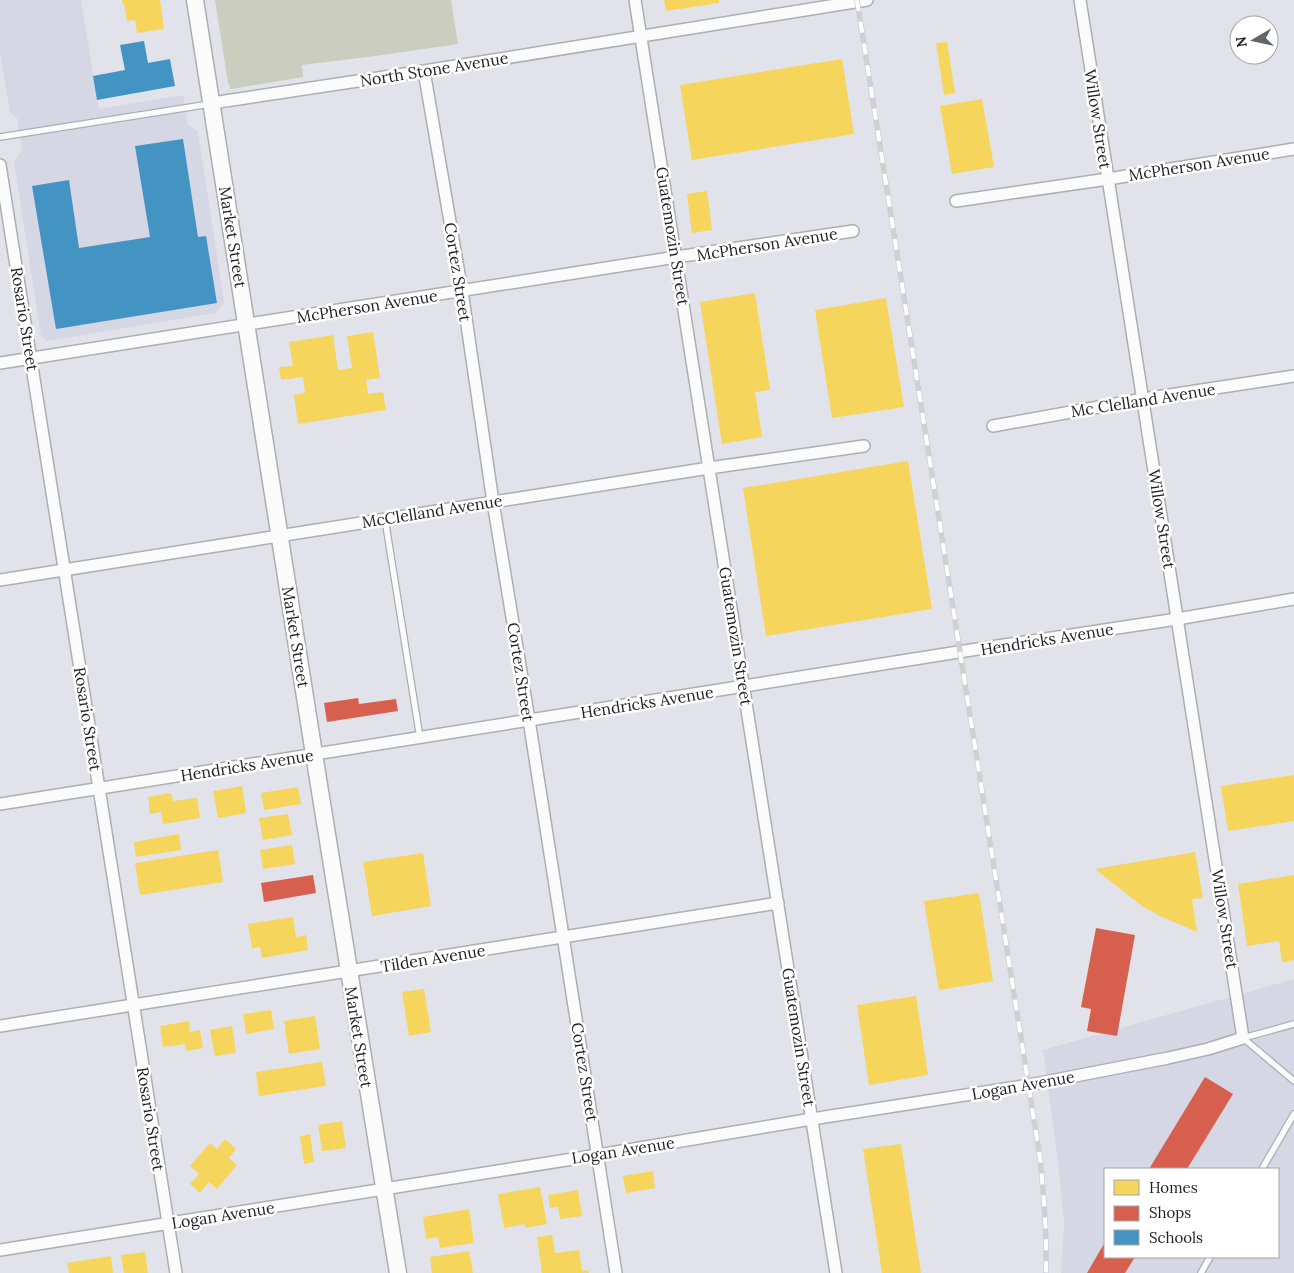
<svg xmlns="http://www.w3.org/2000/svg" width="1294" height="1273" viewBox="0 0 1294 1273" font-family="Lora,serif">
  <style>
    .built { fill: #d5d7e5; fill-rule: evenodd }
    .green { fill: #cbcdbf }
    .homes { fill: #f6d55c }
    .shops { fill: #d6604d }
    .schools { fill: #4393c3 }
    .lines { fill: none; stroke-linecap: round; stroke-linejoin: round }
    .lane-casing { stroke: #adaeb4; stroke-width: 8 }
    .street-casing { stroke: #adaeb4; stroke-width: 14 }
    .secondary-casing { stroke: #adaeb4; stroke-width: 19 }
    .lane { stroke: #fbfbfc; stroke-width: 5.5 }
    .street { stroke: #fbfbfc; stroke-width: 11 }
    .secondary { stroke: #fbfbfc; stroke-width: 16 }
    .rail-casing { stroke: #cfd0d2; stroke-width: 5.5 }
    .rail { stroke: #fff; stroke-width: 4; stroke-dasharray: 11; stroke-linecap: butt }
    .labels { text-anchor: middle; stroke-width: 5; stroke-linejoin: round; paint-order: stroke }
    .street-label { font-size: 16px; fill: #1f1f24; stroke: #fff }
  </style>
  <rect width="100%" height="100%" fill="#e2e3ea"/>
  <!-- built -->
  <g class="built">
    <polygon points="0,0 81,0 99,109 183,95 188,125 198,131 224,302 216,313 47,341 41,336 14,162 22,151 17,118 10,113 0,53"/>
    <path d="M 1294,979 L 1294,1273 L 1061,1273 L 1064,1223 L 1058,1162 L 1043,1050 ZM 1105,1169 L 1278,1169 L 1278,1257 L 1105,1257 Z"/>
  </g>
  <!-- green -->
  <polygon class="green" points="215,0 451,0 458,44 376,56 302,65 303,77 231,89 228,83"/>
  <!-- homes -->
  <g class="homes">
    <polygon points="122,0 160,0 164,29 137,33 135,20 127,21 124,4 123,4"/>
    <polygon points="664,0 719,0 719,3 666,11"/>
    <polygon points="947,42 955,93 944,95 936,43"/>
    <polygon points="842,59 854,134 692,160 680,85"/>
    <polygon points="982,99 994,167 952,174 940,106"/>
    <polygon points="707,191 712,230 692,233 687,194"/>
    <polygon points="755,293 770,390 755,392 762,437 722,444 700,302"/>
    <polygon points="886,298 904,407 832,418 815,310"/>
    <polygon points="373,332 380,378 366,380 368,394 383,392 386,410 298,424 294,395 305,393 303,377 281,380 279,367 293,366 289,342 333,335 338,370 352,368 347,336"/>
    <polygon points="908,461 932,609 766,636 743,488"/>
    <polygon points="1294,775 1294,821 1228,831 1221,786"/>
    <polygon points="242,786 246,813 218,818 213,791"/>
    <polygon points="298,787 301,804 264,810 261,793"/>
    <polygon points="171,793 173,801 197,798 200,818 163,824 161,812 150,814 148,797"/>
    <polygon points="288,814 292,835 263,840 259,818"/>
    <polygon points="179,834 181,850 136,857 134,842"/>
    <polygon points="292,845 295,864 263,869 260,850"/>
    <polygon points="218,850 223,882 140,895 135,863"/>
    <polygon points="1195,852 1203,898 1192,899 1197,932 1160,916 1142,906 1095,869"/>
    <polygon points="423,853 431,906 372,916 363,862"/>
    <polygon points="1294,875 1294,960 1282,962 1279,941 1247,946 1238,884"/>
    <polygon points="979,893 993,981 939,990 924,901"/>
    <polygon points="293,917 296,937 306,935 308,950 262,958 260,947 252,948 248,924"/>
    <polygon points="424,989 431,1032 409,1036 402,992"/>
    <polygon points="916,996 928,1075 869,1085 857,1005"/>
    <polygon points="271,1010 274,1029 246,1034 243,1014"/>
    <polygon points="315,1016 320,1049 289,1054 284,1021"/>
    <polygon points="189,1021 190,1032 200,1030 203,1048 186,1051 185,1044 163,1047 160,1026"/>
    <polygon points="232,1026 236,1053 215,1056 210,1030"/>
    <polygon points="322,1062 326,1086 259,1096 256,1072"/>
    <polygon points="342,1121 346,1148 322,1151 318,1125"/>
    <polygon points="310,1134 314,1162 304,1164 300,1136"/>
    <polygon points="225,1139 236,1149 229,1158 237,1165 217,1189 209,1182 200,1193 190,1184 199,1174 190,1166 210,1143 217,1149"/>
    <polygon points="901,1144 921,1273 882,1273 863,1149"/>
    <polygon points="653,1171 655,1188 626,1193 623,1176"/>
    <polygon points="540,1187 547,1224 525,1228 525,1224 504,1228 498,1194"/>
    <polygon points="578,1190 582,1216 560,1219 558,1207 550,1208 548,1195"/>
    <polygon points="469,1209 474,1243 440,1248 438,1237 426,1239 423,1217"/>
    <polygon points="552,1235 555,1253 579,1250 582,1271 588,1270 589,1273 542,1273 537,1237"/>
    <polygon points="469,1251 473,1273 432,1273 430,1257"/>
    <polygon points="145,1252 148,1273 124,1273 121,1255"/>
    <polygon points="111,1256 113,1273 69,1273 67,1263"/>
  </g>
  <!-- shops -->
  <g class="shops">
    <polygon points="358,698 359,704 396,699 398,711 327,722 324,703"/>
    <polygon points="313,875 316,893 264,902 261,883"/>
    <polygon points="1096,928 1135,935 1117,1036 1087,1031 1091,1009 1081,1007"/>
    <polygon points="1205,1077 1233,1094 1187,1169 1149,1169"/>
    <polygon points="1105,1242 1105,1257 1135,1257 1125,1273 1087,1273"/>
  </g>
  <!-- schools -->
  <g class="schools">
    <polygon points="144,41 148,63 170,59 175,86 97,100 93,76 125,70 120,45"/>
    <polygon points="183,139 198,237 206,236 217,303 56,329 32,186 69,180 79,248 150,237 135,146"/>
  </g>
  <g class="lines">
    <!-- lane casing -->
    <g class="lane-casing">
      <g id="lane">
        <polyline points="0,137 210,104"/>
        <polyline points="385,519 420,738"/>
        <polyline points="1243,1038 1294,1081"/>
        <polyline points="1243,1038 1294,1024"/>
        <polyline points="1262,1169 1294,1114"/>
        <polyline points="1201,1273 1210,1257"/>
      </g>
    </g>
    <!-- street casing -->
    <g class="street-casing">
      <g id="street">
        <polyline points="635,0 836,1273"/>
        <polyline points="424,71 462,291 493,502 529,720 616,1273"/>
        <polyline points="212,103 424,71 867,0"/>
        <polyline points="0,165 176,1273"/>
        <polyline points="956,201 1108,179 1294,149"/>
        <polyline points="0,363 676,257 853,231"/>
        <polyline points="993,426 1143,399 1294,376"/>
        <polyline points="0,580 709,468 864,446"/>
        <polyline points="0,804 971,650 1177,619 1294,599"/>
        <polyline points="0,1026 778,903"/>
        <polyline points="0,1250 598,1155 812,1119 1029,1085 1168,1058 1208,1049 1243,1038 1080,0"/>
      </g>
    </g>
    <!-- secondary casing -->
    <g class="secondary-casing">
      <polyline id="secondary" points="195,0 314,754 398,1273"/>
    </g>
    <!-- lane -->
    <use href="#lane" class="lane"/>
    <!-- street -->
    <use href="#street" class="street"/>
    <!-- secondary -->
    <use href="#secondary" class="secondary"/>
    <!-- rail casing -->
    <g class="rail-casing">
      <path id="rail" d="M 857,0 L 1040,1158 C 1044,1196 1047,1234 1046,1273"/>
    </g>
    <!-- rail -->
    <use href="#rail" class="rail"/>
  </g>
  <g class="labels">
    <!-- street labels -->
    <g class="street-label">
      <text transform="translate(434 69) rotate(-9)" y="6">North Stone Avenue</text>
      <text transform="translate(1098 119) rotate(81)" y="6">Willow Street</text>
      <text transform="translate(1199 164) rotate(-9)" y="6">McPherson Avenue</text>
      <text transform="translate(673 236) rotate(81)" y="6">Guatemozin Street</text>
      <text transform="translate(233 237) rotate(81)" y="6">Market Street</text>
      <text transform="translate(767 244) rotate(-9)" y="6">McPherson Avenue</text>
      <text transform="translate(458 272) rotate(81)" y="6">Cortez Street</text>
      <text transform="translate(367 306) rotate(-9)" y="6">McPherson Avenue</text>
      <text transform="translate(25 319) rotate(81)" y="6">Rosario Street</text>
      <text transform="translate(1143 400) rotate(-9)" y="6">Mc Clelland Avenue</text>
      <text transform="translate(432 511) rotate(-9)" y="6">McClelland Avenue</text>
      <text transform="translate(1162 519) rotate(81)" y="6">Willow Street</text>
      <text transform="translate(736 636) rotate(81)" y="6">Guatemozin Street</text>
      <text transform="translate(296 637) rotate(81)" y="6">Market Street</text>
      <text transform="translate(1047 639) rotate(-9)" y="6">Hendricks Avenue</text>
      <text transform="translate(521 672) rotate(81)" y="6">Cortez Street</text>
      <text transform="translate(647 702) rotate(-9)" y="6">Hendricks Avenue</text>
      <text transform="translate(88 719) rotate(81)" y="6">Rosario Street</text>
      <text transform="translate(247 765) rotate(-9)" y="6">Hendricks Avenue</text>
      <text transform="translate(1225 919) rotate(81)" y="6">Willow Street</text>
      <text transform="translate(433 958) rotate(-9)" y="6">Tilden Avenue</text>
      <text transform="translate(359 1037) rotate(81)" y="6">Market Street</text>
      <text transform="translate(799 1037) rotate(81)" y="6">Guatemozin Street</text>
      <text transform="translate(585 1072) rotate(81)" y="6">Cortez Street</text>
      <text transform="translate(1023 1085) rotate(-10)" y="6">Logan Avenue</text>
      <text transform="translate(151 1119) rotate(81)" y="6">Rosario Street</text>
      <text transform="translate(623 1150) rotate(-9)" y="6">Logan Avenue</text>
      <text transform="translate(223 1215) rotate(-9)" y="6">Logan Avenue</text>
    </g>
  </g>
  <!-- legend -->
  <rect x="1104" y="1168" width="175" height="90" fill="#ffffff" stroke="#a5a5a7"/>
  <rect x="1114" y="1180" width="25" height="15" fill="#f6d55c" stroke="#a5a5a7"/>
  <text x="1149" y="1193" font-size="15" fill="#1f1f24">Homes</text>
  <rect x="1114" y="1206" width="25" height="15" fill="#d6604d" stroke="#a5a5a7"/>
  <text x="1149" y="1218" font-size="15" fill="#1f1f24">Shops</text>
  <rect x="1114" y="1230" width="25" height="15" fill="#4393c3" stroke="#a5a5a7"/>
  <text x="1149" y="1243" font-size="15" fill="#1f1f24">Schools</text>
  <!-- north arrow -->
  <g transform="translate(1254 40) rotate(261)"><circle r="24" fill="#ffffff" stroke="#a5a5a7"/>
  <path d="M0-4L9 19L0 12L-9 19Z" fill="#636469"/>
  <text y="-8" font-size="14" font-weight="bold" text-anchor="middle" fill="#1f1f24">N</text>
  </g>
</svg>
